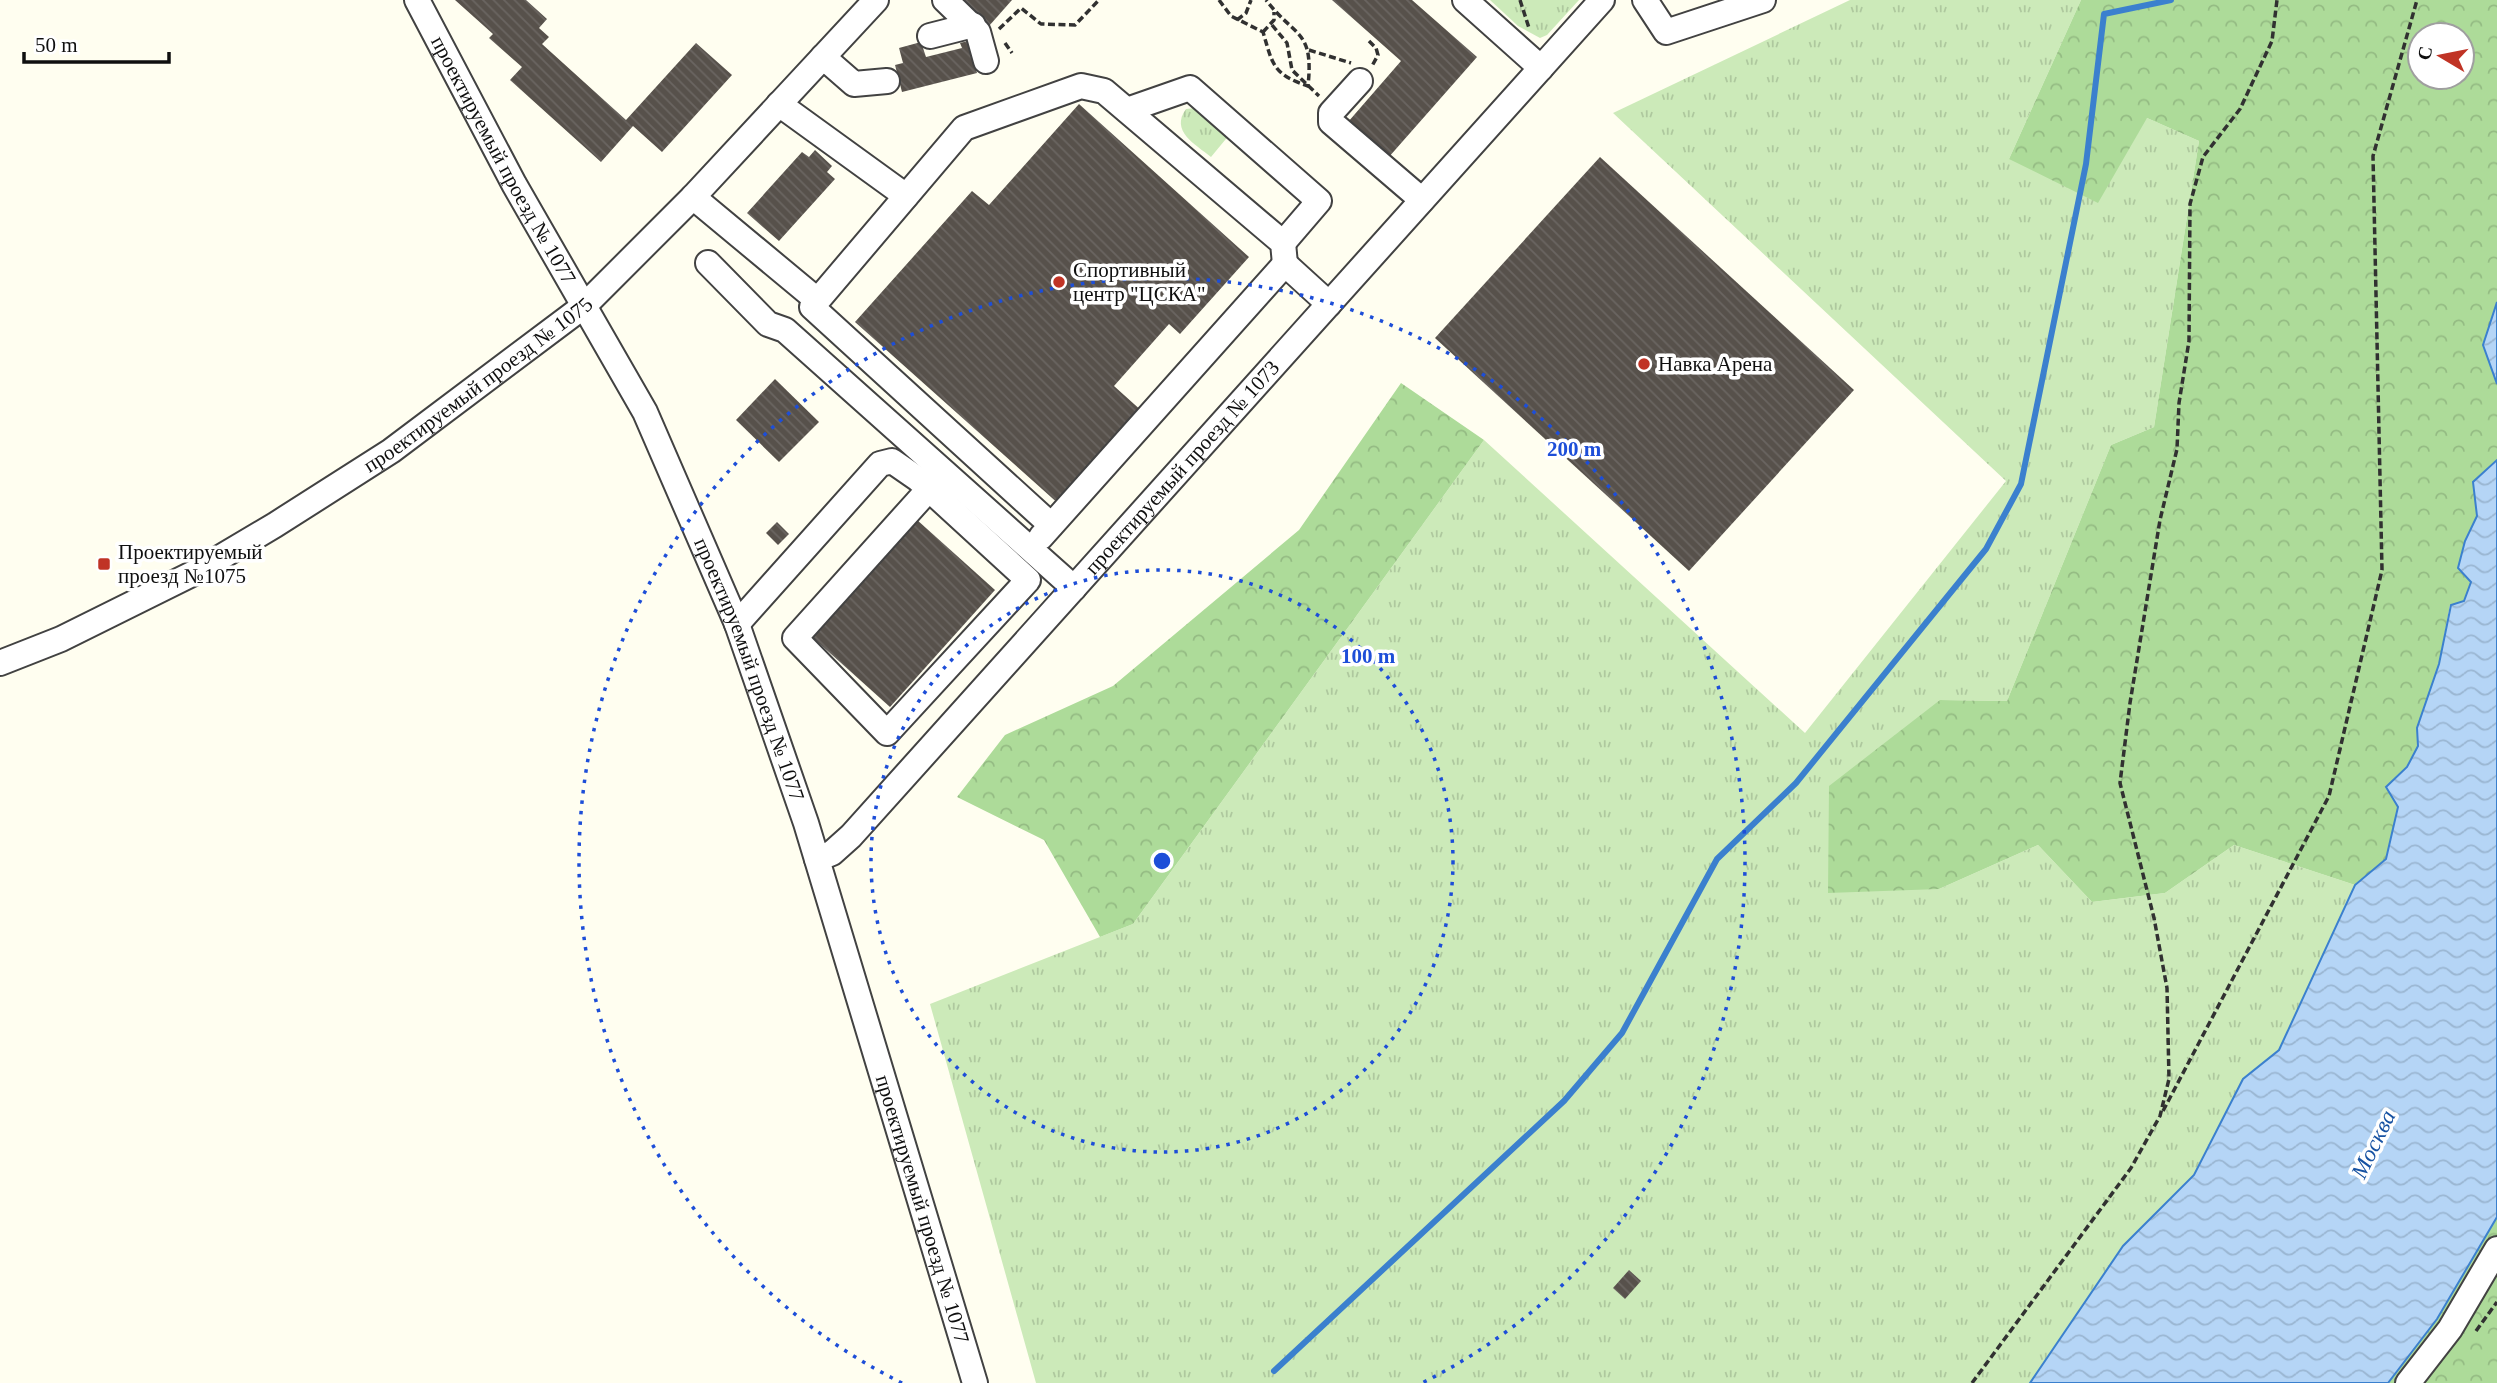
<svg xmlns="http://www.w3.org/2000/svg" width="2497" height="1383" viewBox="0 0 2497 1383" font-family="Georgia,serif">
  <style>
    .grass { fill: url(#grass-tufts) }
    .forest { fill: url(#forest-crowns); fill-rule: evenodd }
    .water { fill: url(#water-waves); stroke: #3b80ce; stroke-width: 2 }
    .lines { fill: none; stroke-linecap: round; stroke-linejoin: round }
    .stream { stroke: #3b80ce; stroke-width: 6 }
    .building { fill: url(#building-back-hatch) }
    .minor-casing { stroke: #424242; stroke-width: 28 }
    .path { stroke: #313131; stroke-width: 3.5; stroke-dasharray: 7 3.5; stroke-linecap: butt }
    .minor { stroke: #fff; stroke-width: 24 }
    .ring { fill: none; stroke: #1d4ed8; stroke-width: 3.5; stroke-dasharray: 3.5 7 }
    .poi-dot { fill: #c03325; stroke: #fff; stroke-width: 2.5 }
    .labels { text-anchor: middle; stroke-width: 7; stroke-linejoin: round; paint-order: stroke }
    .street-label { font-size: 21px; fill: #0f0f0f; stroke: #fff }
    .poi-label { font-size: 21px; fill: #0f0f0f; stroke: #fff; text-anchor: start }
    .water-label { font-size: 23px; font-style: italic; fill: #1752a2; stroke: #fff }
    .centre { fill: #1d4ed8; stroke: #fff; stroke-width: 3.5 }
    .ring-label { font-size: 21px; text-anchor: middle; font-weight: bold; fill: #1d4ed8; stroke: #fff; stroke-width: 7; stroke-linejoin: round; paint-order: stroke }
  </style>
  <defs>
    <pattern id="grass-tufts" width="24" height="20" patternUnits="userSpaceOnUse" patternTransform="scale(1.75)"><rect width="24" height="20" fill="#cceab9"/><path d="M3 7l-1-3M5 7V3M7 7l1-3M15 17l-1-3M17 17v-4M19 17l1-3" fill="none" stroke="#aec89e"/></pattern>
    <pattern id="forest-crowns" width="20" height="18" patternUnits="userSpaceOnUse" patternTransform="scale(1.75)"><rect width="20" height="18" fill="#addb99"/><path d="M2 6a3 3 0 1 1 6 0M12 15a3 3 0 1 1 6 0" fill="none" stroke="#94bb83"/></pattern>
    <pattern id="water-waves" width="16" height="10" patternUnits="userSpaceOnUse" patternTransform="scale(1.75)"><rect width="16" height="10" fill="#b5d5f6"/><path d="M0 5q4-4 8 0t8 0" fill="none" stroke="#9ab6d2"/></pattern>
    <pattern id="building-back-hatch" width="6" height="6" patternUnits="userSpaceOnUse" patternTransform="scale(1.75)"><rect width="6" height="6" fill="#57514b"/><path d="M-1 5l2 2M0 0l6 6M5-1l2 2" fill="none" stroke="#6a6561"/></pattern>
  </defs>
  <rect width="100%" height="100%" fill="#fffef0"/>
  <!-- grass -->
  <g class="grass">
    <polygon points="1490,0 1579,0 1547,35 1540,38 1518,26"/>
    <polygon points="1850,0 2081,0 2009,159 2147,118 2199,141 2154,427 2111,445 2007,701 1940,700 1939,889 2038,845 2092,902 2165,893 2234,845 2355,885 2279,1050 2243,1079 2194,1176 2123,1246 2030,1383 1036,1383 930,1004 1133,924 1484,440 1805,733 2006,481 1613,113"/>
    <path d="M 1195,108 L 1230,134 L 1211,157 C 1195,144 1170,131 1186,109 Z"/>
  </g>
  <!-- forest -->
  <g class="forest">
    <path d="M 2081,0 L 2497,0 L 2497,302 L 2483,345 L 2497,384 L 2497,460 L 2473,482 L 2477,516 L 2465,541 L 2471,581 L 2464,602 L 2450,605 L 2439,664 L 2417,728 L 2418,746 L 2407,767 L 2387,787 L 2398,807 L 2386,859 L 2355,885 L 2234,845 L 2165,893 L 2092,902 L 2038,845 L 1939,889 L 1828,893 L 1829,786 L 1940,700 L 2007,701 L 2111,445 L 2154,427 L 2199,141 L 2147,118 L 2098,203 L 2009,159 ZM 2420,35 L 2462,35 L 2462,77 L 2420,77 Z"/>
    <polygon points="1401,383 1484,440 1133,924 1100,937 1044,840 957,797 1005,735 1113,686 1299,530"/>
    <polygon points="2497,1217 2497,1383 2388,1383 2437,1319"/>
  </g>
  <!-- water -->
  <g class="water">
    <polygon points="2497,302 2497,384 2483,345"/>
    <polygon points="2497,460 2497,1217 2437,1319 2388,1383 2030,1383 2123,1246 2194,1175 2243,1079 2279,1050 2355,885 2386,859 2398,807 2386,787 2407,767 2418,746 2417,728 2439,664 2451,605 2464,601 2471,582 2458,568 2465,541 2477,516 2473,482"/>
  </g>
  <g class="lines">
    <!-- stream -->
    <polyline class="stream" points="1274,1371 1564,1101 1622,1033 1717,859 1796,783 1986,549 2021,484 2086,164 2104,14 2171,0"/>
  </g>
  <!-- building -->
  <g class="building">
    <polygon points="455,0 526,0 547,19 539,28 549,37 542,44 626,120 696,43 732,75 662,152 633,126 601,162 510,80 522,67 489,38 493,34"/>
    <polygon points="960,0 1012,0 989,26"/>
    <polygon points="1332,0 1412,0 1477,57 1388,158 1348,122 1401,61"/>
    <polygon points="968,41 977,73 902,92 895,65 903,63 899,48 921,42 926,57 962,48 960,43"/>
    <polygon points="1079,104 1249,257 1180,334 1169,324 1114,386 1144,413 1061,506 855,322 972,191 989,205"/>
    <polygon points="815,150 832,166 827,172 835,179 779,241 747,213 802,152 809,157"/>
    <polygon points="1600,157 1854,390 1689,571 1435,338"/>
    <polygon points="775,379 819,422 779,462 736,420"/>
    <polygon points="916,519 995,590 890,707 811,636"/>
    <polygon points="777,522 789,534 778,545 766,533"/>
    <polygon points="1629,1270 1641,1281 1625,1299 1613,1288"/>
  </g>
  <g class="lines">
    <!-- minor casing -->
    <g class="minor-casing">
      <g id="minor">
        <path id="s1" d="M 417,0 L 514,184 L 645,412 L 737,624 L 806,823 L 975,1383"/>
        <polyline points="945,0 978,32 986,61"/>
        <polyline points="1465,0 1541,68"/>
        <polyline points="1645,0 1666,32 1763,0"/>
        <polyline points="930,36 973,25"/>
        <polyline points="823,57 854,84 887,81"/>
        <polyline points="1360,81 1331,113 1331,122 1422,200"/>
        <polyline points="779,104 906,196"/>
        <polyline points="1127,110 1190,88 1319,201 1283,243"/>
        <polyline points="693,197 817,300"/>
        <polyline points="708,263 768,324 785,330 1074,588"/>
        <polyline points="1051,525 812,307 964,128 1081,86 1104,91 1283,243 1285,264"/>
        <polyline points="1041,537 1285,264 1329,304"/>
        <polyline points="737,624 880,464 892,461 918,479 1028,580 887,733 795,638 929,489"/>
        <path id="s2" d="M 0,663 L 61,639 L 194,573 L 275,525 L 391,451 L 584,306 L 693,197 L 876,0"/>
        <path id="s3" d="M 817,859 L 832,853 L 851,836 L 1602,0"/>
        <polyline points="2408,1383 2450,1329 2497,1249"/>
      </g>
    </g>
    <!-- path -->
    <g class="path">
      <path d="M 1219,0 L 1231,16 L 1263,32 C 1273,66 1273,74 1308,86 C 1314,29 1295,38 1266,0"/>
      <polyline points="1520,0 1529,28"/>
      <polyline points="1237,20 1246,13 1251,0"/>
      <polyline points="1272,25 1287,43 1292,70 1319,96"/>
      <polyline points="999,29 1021,8 1041,24 1075,25 1099,0"/>
      <polyline points="1263,32 1274,20 1274,12"/>
      <polyline points="1369,41 1376,48 1378,55 1372,66"/>
      <polyline points="1005,43 1012,53"/>
      <polyline points="1309,50 1351,63"/>
      <polyline points="2163,1111 2329,796 2382,570 2373,156 2417,0"/>
      <polyline points="2476,1331 2497,1302"/>
      <polyline points="1972,1383 2131,1168 2160,1116 2169,1079 2167,988 2154,918 2120,783 2130,703 2160,520 2177,449 2179,403 2189,341 2190,204 2203,157 2240,109 2272,41 2277,0"/>
    </g>
    <!-- minor -->
    <use href="#minor" class="minor"/>
  </g>
  <!-- distance rings -->
  <g class="ring">
    <circle cx="1162" cy="861" r="291"/>
    <path d="M902 1383A583 583 0 1 1 1422 1383"/>
  </g>
  <!-- markers -->
  <g class="poi-dot">
    <circle cx="1059" cy="282" r="7"/>
    <circle cx="1644" cy="364" r="7"/>
    <rect x="97" y="557" width="14" height="14" rx="3.5"/>
  </g>
  <g class="labels">
    <!-- street labels -->
    <g class="street-label">
      <text dy="7" stroke="none"><textPath href="#s1" startOffset="182">проектируемый проезд № 1077</textPath></text>
      <text dy="7" stroke="none"><textPath href="#s2" startOffset="555">проектируемый проезд № 1075</textPath></text>
      <text dy="7" stroke="none"><textPath href="#s3" startOffset="537">проектируемый проезд № 1073</textPath></text>
      <text dy="7" stroke="none"><textPath href="#s1" startOffset="749">проектируемый проезд № 1077</textPath></text>
      <text dy="7" stroke="none"><textPath href="#s1" startOffset="1316">проектируемый проезд № 1077</textPath></text>
    </g>
    <!-- poi labels -->
    <g class="poi-label">
      <text x="1073" y="277">Спортивный<tspan x="1073" dy="24">центр "ЦСКА"</tspan></text>
      <text x="1658" y="371">Навка Арена</text>
      <text x="118" y="559">Проектируемый<tspan x="118" dy="24">проезд №1075</tspan></text>
    </g>
    <!-- water labels -->
    <g class="water-label">
      <text transform="translate(2373 1144) rotate(-64)" y="8">Москва</text>
    </g>
  </g>
  <circle cx="1162" cy="861" r="10" class="centre"/>
  <g class="ring-label">
    <text x="1574" y="456">200 m</text>
    <text x="1368" y="663">100 m</text>
  </g>
  <!-- north arrow -->
  <g transform="translate(2441 56) rotate(280)"><circle r="33" fill="#ffffff" stroke="#9f9f9f" stroke-width="2"/>
  <path d="M0-5L12 26L0 18L-12 26Z" fill="#c03325"/>
  <text y="-10" font-size="19" font-weight="bold" text-anchor="middle" fill="#0f0f0f">С</text>
  </g>
  <!-- scale -->
  <path d="M24 52v10h145v-10" fill="none" stroke="#0f0f0f" stroke-width="3.5"/>
  <text x="35" y="52" font-size="21" fill="#0f0f0f" stroke="#ffffff" stroke-width="5" paint-order="stroke">50 m</text>
</svg>
